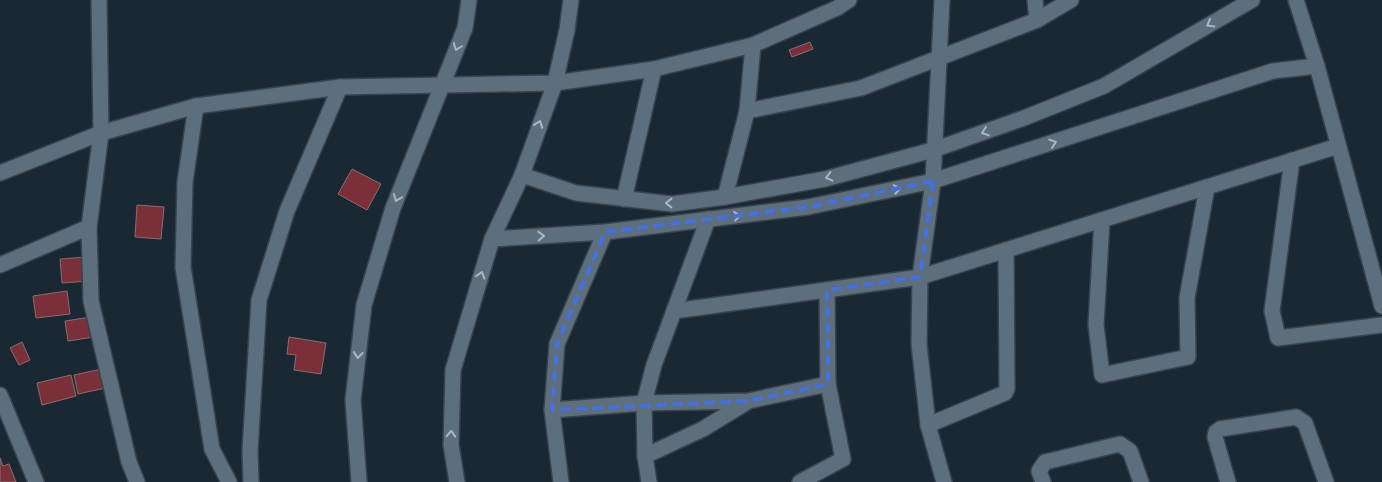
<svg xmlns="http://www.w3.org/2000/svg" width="1382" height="482" viewBox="0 0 1382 482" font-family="'Public Sans',sans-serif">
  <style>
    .building { fill: #7b3039; stroke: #876f70 }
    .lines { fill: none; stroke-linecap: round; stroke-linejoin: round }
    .minor-casing { stroke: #37434e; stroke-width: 18 }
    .minor { stroke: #5d6e7c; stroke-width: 15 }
    .oneway { stroke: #abb8c3 }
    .marked { fill: none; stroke: #466fdf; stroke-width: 4; stroke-dasharray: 10 6; stroke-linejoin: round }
  </style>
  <rect width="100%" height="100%" fill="#1a2834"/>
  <!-- building -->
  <g class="building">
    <polygon points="810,42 813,49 792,57 789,50"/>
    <polygon points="352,169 381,184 367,210 338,194"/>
    <polygon points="137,205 164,207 161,239 135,237"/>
    <polygon points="87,257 89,281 62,283 60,259"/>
    <polygon points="67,291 70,314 36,318 33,296"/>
    <polygon points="91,317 94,337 68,341 65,321"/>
    <polygon points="289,337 326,343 321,374 294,370 296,355 287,354"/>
    <polygon points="22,342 30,360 19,365 10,348"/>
    <polygon points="106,368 110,387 78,394 74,375"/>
    <polygon points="71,375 76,396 42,405 37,383"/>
    <polygon points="0,458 3,466 9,464 16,482 0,482"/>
  </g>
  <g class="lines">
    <!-- minor casing -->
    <g class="minor-casing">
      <g id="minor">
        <polyline points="99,0 101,133 89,227 91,301 129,462 137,482"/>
        <polyline points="942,0 933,181 920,277 919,344 928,425 944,482"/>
        <polyline points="1035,0 1037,20"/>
        <polyline points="1296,0 1317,66 1382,306"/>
        <polyline points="196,106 185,182 183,267 212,449 229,482"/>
        <polyline points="747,111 861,88 1037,20 1071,0"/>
        <polyline points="1292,160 1272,311 1278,338 1382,325"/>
        <polyline points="0,173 101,133 196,106 340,87 555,83 654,69 753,45 837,8 849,0"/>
        <polyline points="522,175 576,193 672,204 725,197 825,179 933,150 1024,118 1104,86 1252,0"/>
        <polyline points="725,197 747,111 753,45"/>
        <polyline points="624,199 654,69"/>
        <polyline points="1102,220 1096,325 1102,375 1188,357 1187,298 1207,187"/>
        <polyline points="492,239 605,232 808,207 933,181 1273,71 1317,66"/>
        <polyline points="0,265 89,227"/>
        <polyline points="674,311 920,277 1338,146"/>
        <polyline points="0,395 36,482"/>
        <polyline points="552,410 644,403 748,401 828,384"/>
        <polyline points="928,425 1005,393 1007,389 1006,250"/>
        <polyline points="645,456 703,429 747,402"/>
        <polyline points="251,482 250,451 259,300 287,211 340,87"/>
        <polyline points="359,482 353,400 364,305 393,208 465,28 469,0"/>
        <polyline points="457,482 451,445 453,370 492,239 522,175 555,83 567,30 571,0"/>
        <polyline points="561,482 552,410 557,344 605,232"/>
        <polyline points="649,482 645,456 644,403 654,365 708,219"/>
        <polyline points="800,482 843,459 828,384 827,290"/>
        <polyline points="1043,482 1039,471 1045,462 1120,444 1130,451 1141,482"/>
        <polyline points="1228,482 1215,437 1216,432 1220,429 1296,417 1305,423 1326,482"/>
      </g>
    </g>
    <!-- minor -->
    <use href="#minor" class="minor"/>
  </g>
  <!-- one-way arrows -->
  <defs><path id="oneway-chevron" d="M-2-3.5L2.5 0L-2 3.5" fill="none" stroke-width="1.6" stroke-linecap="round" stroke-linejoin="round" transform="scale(1.25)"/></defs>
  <g class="oneway">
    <use href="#oneway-chevron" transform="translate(1210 24) rotate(150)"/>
    <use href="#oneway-chevron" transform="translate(457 47) rotate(111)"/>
    <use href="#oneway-chevron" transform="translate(539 124) rotate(-70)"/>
    <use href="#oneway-chevron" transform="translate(985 132) rotate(161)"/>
    <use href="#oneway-chevron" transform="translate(1053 143) rotate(-18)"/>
    <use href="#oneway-chevron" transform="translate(829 177) rotate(166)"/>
    <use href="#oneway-chevron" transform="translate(897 189) rotate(-11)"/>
    <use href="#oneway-chevron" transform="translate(397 198) rotate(112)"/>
    <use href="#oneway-chevron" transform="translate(669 203) rotate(-179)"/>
    <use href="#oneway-chevron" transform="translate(737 216) rotate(-7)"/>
    <use href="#oneway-chevron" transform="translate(541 236) rotate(-3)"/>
    <use href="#oneway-chevron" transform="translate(481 275) rotate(-73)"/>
    <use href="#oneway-chevron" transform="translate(358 355) rotate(97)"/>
    <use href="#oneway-chevron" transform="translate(451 434) rotate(-88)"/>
  </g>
  <!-- marked area -->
  <path class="marked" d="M 933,181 L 920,277 L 827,290 L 828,384 L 748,401 L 552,410 L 557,344 L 605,232 L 808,207 Z"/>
</svg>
